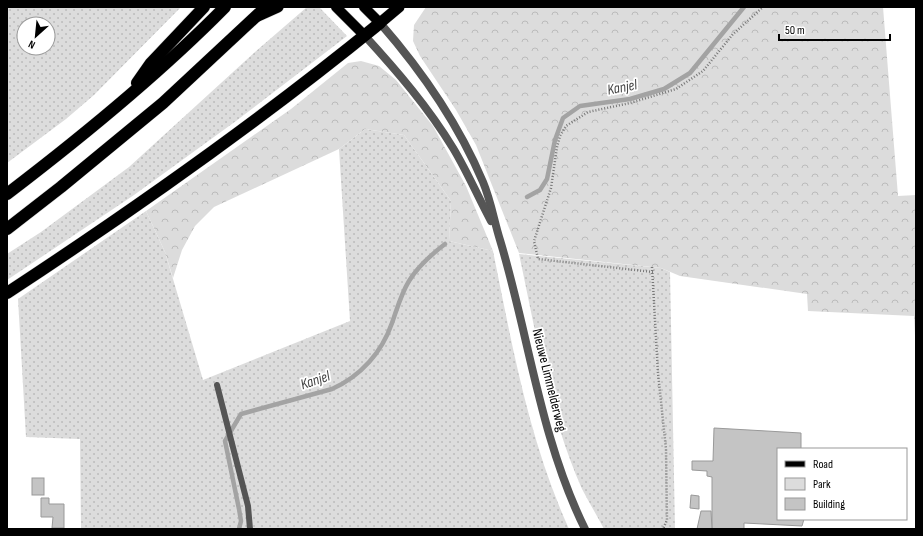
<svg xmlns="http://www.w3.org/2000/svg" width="923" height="536" viewBox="0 0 923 536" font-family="'Sofia Sans Condensed',sans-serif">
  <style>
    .green { fill: url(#green-dots); fill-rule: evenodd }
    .forest { fill: url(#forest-crowns) }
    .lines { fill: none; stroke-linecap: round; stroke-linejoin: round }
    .stream { stroke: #a3a3a3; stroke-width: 4.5 }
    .building { fill: #c4c4c4; stroke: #999 }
    .primary-casing { stroke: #dbdbdb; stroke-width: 11 }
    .trunk-casing { stroke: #dbdbdb; stroke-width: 12 }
    .motorway-casing { stroke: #dbdbdb; stroke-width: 13 }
    .path { stroke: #777; stroke-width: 2.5; stroke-dasharray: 1 2; stroke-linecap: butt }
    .service { stroke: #555; stroke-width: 6 }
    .tertiary { stroke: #555; stroke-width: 8 }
    .primary { stroke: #000; stroke-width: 10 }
    .trunk { stroke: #000; stroke-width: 11 }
    .motorway { stroke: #000; stroke-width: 12 }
    .labels { text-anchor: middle; stroke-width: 3.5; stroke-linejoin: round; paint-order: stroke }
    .street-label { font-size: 14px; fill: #000; stroke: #fff }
    .water-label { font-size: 15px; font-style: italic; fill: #444; stroke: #fff }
  </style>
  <defs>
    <pattern id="green-dots" width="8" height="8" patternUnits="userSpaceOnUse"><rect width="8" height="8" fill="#dcdcdc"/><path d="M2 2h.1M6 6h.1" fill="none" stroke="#bbb" stroke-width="1.8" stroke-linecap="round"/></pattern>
    <pattern id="forest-crowns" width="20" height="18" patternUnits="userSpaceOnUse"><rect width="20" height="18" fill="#dcdcdc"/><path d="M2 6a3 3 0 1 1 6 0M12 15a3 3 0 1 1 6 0" fill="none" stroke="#bbb"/></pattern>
  </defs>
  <rect width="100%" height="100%" fill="#fff"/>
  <!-- green -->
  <g class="green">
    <path d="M 7,7 L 181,7 L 94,95 L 66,119 L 7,163 ZM 24,24 L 48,24 L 48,48 L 24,48 Z"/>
    <polygon points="307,7 319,7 347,36 236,121 134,195 7,280 7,254 41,232 129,167 255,52"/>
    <path d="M 365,129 L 404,135 L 451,201 L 449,241 L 493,251 C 512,345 529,441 569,529 L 81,529 L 80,439 L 26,437 L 18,299 L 146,211 L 165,252 L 203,380 L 350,321 L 339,149 Z"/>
    <path d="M 519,254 L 661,268 L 670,272 L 675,529 L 604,529 C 597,516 589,502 582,489 C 549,414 536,333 519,254 Z"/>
  </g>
  <!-- forest -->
  <g class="forest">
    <polygon points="426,7 883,7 898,196 916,195 916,355 914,316 808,311 807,294 680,276 661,268 519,253 476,145 456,110 420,56 413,41 414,25"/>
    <polygon points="361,61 379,66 396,80 433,126 466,186 493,251 449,241 451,201 404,135 365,129 339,149 214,207 195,226 182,250 173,278 165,252 146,211 291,109 348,63"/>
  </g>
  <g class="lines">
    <!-- stream -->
    <g class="stream">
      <polyline points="527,197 540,190 547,179 555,140 563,118 580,106 630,99 664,89 690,73 744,7"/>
      <path d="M 239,529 L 241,521 L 239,509 L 225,441 L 241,414 L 332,389 C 361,376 382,352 392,323 C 397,309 401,294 409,281 C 418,266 432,254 445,244"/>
    </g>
  </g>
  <!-- building -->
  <g class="building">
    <polygon points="714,428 801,433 801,449 778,449 778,519 804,519 802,526 744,523 744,529 712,529 712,477 707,476 707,471 692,470 692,461 713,461"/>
    <rect x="32" y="478" width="12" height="17"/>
    <polygon points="691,495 699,496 699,509 690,508"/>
    <polygon points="41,498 49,498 49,504 64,504 64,528 52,528 53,517 41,517"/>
    <polygon points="701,511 711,511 712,529 697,529"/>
  </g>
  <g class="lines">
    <!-- primary casing -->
    <g class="primary-casing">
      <g id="primary">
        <polyline points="336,7 365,36"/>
        <polyline points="364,7 380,23"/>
      </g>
    </g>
    <!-- trunk casing -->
    <g class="trunk-casing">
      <g id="trunk">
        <polyline points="258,16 278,7"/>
        <polyline points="380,23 399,7"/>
      </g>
    </g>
    <!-- motorway casing -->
    <g class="motorway-casing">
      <g id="motorway">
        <polyline points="137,83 151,63 204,7"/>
        <path d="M 7,194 C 83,136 158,75 225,7"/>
        <polyline points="7,229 61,187 163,103 266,7"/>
        <path d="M 7,293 C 135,209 261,120 380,23"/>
      </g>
    </g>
    <!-- path -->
    <g class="path">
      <polyline points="652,267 658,373 666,449 667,520 663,529"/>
      <polyline points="653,272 538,259 534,241 551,188 557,147 560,136 566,126 588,112 630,103 676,89 703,71 733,34 763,7"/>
    </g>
    <!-- service -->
    <polyline class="service" points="217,385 248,506 250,529"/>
    <!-- tertiary -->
    <g class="tertiary">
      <path d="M 380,23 C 422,71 458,123 483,182 C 491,201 494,221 500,240 C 529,336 540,438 585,529"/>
      <path d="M 365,36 C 397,71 428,107 453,148 C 467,171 478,197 491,221"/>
    </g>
    <!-- primary -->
    <use href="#primary" class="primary"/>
    <!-- trunk -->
    <use href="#trunk" class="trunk"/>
    <!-- motorway -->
    <use href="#motorway" class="motorway"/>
  </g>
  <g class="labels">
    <!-- street labels -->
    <g class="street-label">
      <text transform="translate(550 380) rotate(76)" y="5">Nieuwe Limmelderweg</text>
    </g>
    <!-- water labels -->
    <g class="water-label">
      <text transform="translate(622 87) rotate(-11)" y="5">Kanjel</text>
      <text transform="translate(315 380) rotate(-19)" y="5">Kanjel</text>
    </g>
  </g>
  <!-- border -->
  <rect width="923" height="536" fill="none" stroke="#000000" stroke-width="16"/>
  <!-- legend -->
  <rect x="777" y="448" width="130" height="72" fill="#ffffff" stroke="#999999"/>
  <rect x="785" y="461" width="20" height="6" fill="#000000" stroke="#999999"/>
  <text x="813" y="468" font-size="12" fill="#000000">Road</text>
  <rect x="785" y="478" width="20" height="12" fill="#dcdcdc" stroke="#999999"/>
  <text x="813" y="488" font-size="12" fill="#000000">Park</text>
  <rect x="785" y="498" width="20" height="12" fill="#c4c4c4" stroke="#999999"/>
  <text x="813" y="508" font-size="12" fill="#000000">Building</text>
  <!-- north arrow -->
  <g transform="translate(36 36) rotate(207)"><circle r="19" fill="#ffffff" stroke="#999999"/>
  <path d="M0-3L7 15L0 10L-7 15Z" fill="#000000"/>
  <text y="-6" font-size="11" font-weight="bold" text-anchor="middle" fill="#000000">N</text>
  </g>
  <!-- scale -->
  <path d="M779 34v6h111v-6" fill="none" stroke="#000000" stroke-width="2"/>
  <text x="785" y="34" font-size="12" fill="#000000" stroke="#ffffff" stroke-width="3" paint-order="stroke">50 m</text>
</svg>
